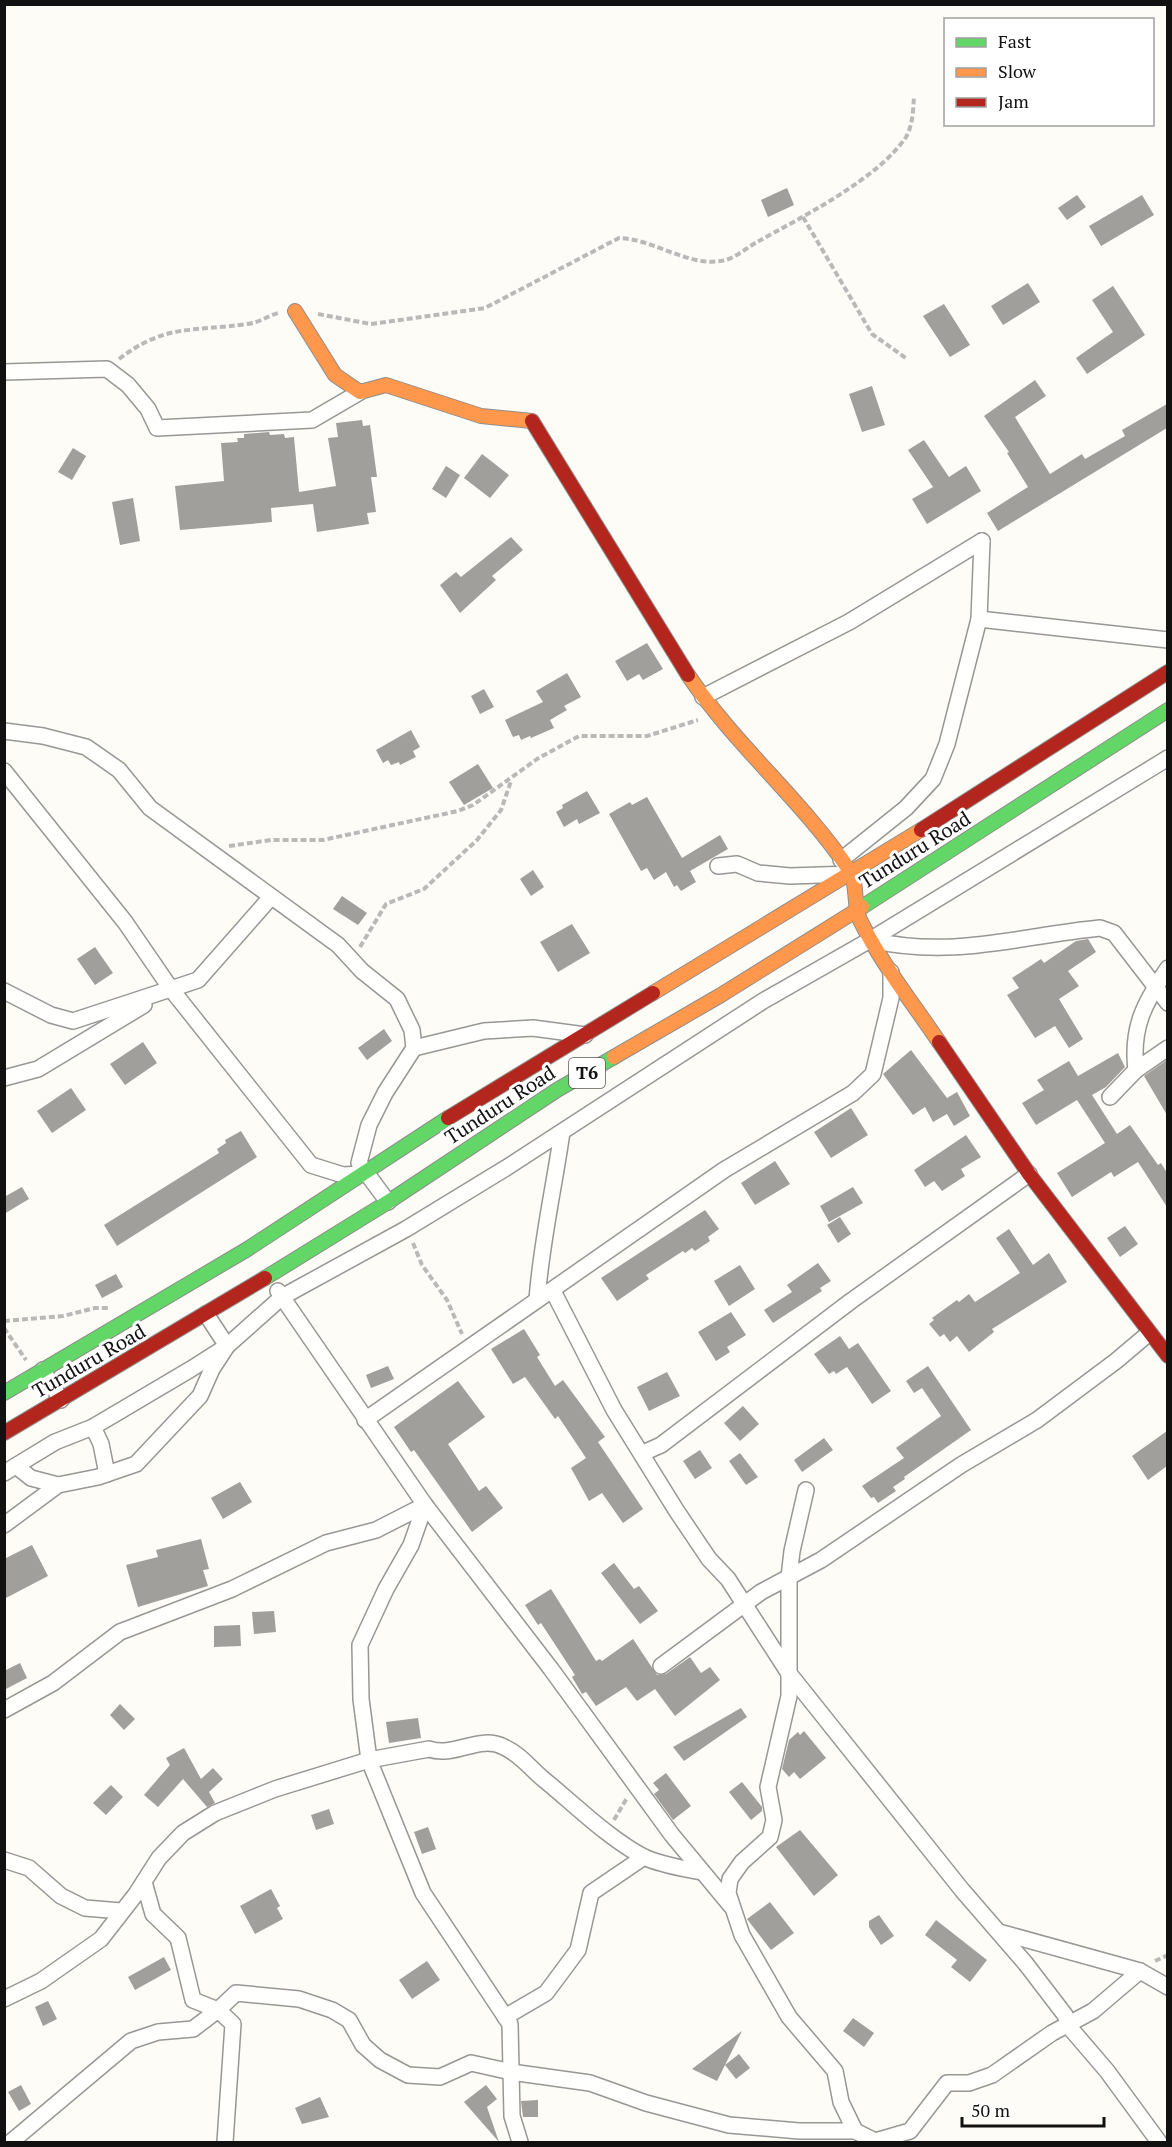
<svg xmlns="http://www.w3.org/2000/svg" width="1172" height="2147" viewBox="0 0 1172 2147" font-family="'PT Serif',serif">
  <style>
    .building { fill: #a19f9c }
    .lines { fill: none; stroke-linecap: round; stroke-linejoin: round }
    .street-casing { stroke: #979795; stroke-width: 18 }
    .fast-casing { stroke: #8e8d8b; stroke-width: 16 }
    .slow-casing { stroke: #8e8d8b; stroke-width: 16 }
    .jam-casing { stroke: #8e8d8b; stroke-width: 16 }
    .path { stroke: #b9b9b8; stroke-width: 4; stroke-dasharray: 6 3; stroke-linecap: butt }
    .street { stroke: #fffffe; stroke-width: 15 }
    .fast { stroke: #63d668; stroke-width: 14 }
    .slow { stroke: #ff974d; stroke-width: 14 }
    .jam { stroke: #b3261e; stroke-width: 14 }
    .labels { text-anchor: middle; stroke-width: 6; stroke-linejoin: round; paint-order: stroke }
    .shield { fill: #fff; stroke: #585858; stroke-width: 1.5 }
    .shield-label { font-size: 18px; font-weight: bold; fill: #111 }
    .street-label { font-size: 20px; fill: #111; stroke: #fff }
  </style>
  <rect width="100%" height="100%" fill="#fdfcf7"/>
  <!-- building -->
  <g class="building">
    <polygon points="787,188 794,205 768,217 761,200"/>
    <polygon points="1077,195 1086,207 1067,220 1058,208"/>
    <polygon points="1142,195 1154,215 1101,246 1089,226"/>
    <polygon points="1028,283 1040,302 1003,325 991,306"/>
    <polygon points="1113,286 1145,335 1087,374 1076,358 1113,332 1092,300"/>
    <polygon points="944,304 970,345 950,357 923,316"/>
    <polygon points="1035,380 1046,396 1015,417 1050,474 1082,454 1085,459 1125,436 1122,430 1167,404 1167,428 998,531 987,513 1028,487 1007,453 1009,452 984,416"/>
    <polygon points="872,386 885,425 862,432 849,394"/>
    <polygon points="362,420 363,426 370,425 377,477 371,477 376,512 367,513 369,524 317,532 313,504 271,508 272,522 180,530 175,486 224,481 221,443 238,442 237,438 244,438 244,434 269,432 270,435 284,434 285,438 294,437 299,492 336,486 328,438 338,437 336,423"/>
    <polygon points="924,440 949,477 966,466 981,491 927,524 912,499 933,487 908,450"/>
    <polygon points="73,448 86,456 72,480 58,472"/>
    <polygon points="482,454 509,475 490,498 464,478"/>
    <polygon points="446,466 460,475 446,498 432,489"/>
    <polygon points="133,498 140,541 120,545 112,502"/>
    <polygon points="511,537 523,550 492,576 496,580 460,613 440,585 456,572 461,577"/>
    <polygon points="647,643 663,669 643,680 639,674 627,681 615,661"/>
    <polygon points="567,673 581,697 564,706 567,710 550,720 554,728 531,738 530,736 521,740 519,735 513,737 505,720 543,702 536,691"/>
    <polygon points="484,689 494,707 480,714 471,696"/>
    <polygon points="411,730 420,747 413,751 416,757 400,765 399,762 391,765 388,760 383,763 376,750"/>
    <polygon points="478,764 493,788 464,805 449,782"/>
    <polygon points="587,791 600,813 579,824 577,819 564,827 556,812 563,808 562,805"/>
    <polygon points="647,797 682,858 720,835 728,849 690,871 696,882 681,891 677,885 674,887 666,872 654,880 647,868 641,871 609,814 630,802 632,805"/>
    <polygon points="533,870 544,887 531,896 520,879"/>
    <polygon points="342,896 367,913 358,925 333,909"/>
    <polygon points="572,924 590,953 558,972 540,942"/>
    <polygon points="1088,939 1096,952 1068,971 1079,986 1059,999 1083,1039 1069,1048 1055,1026 1035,1038 1007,995 1019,988 1012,978 1041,959 1044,963 1076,941"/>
    <polygon points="95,947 113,973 95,985 77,959"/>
    <polygon points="384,1029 392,1041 367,1060 358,1048"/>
    <polygon points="143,1042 157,1063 125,1085 110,1064"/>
    <polygon points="911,1050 947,1098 957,1092 970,1116 954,1126 947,1114 933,1122 925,1107 913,1115 883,1074"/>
    <polygon points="1118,1053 1125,1067 1106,1087 1092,1095 1117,1134 1130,1125 1158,1165 1161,1163 1167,1173 1167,1207 1138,1162 1114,1177 1111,1172 1072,1197 1057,1173 1105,1143 1077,1100 1036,1125 1022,1103 1044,1090 1037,1080 1069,1061 1078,1076"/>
    <polygon points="1167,1060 1167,1115 1144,1076"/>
    <polygon points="71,1088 86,1110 52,1133 37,1111"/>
    <polygon points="851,1108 868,1135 831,1158 814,1132"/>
    <polygon points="241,1131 257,1157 117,1246 104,1225 219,1153 217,1149 226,1143 225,1140"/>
    <polygon points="966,1135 981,1157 961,1169 965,1176 942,1191 934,1181 925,1187 914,1170"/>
    <polygon points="775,1161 790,1184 755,1205 741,1183"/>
    <polygon points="22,1187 29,1199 4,1214 4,1197"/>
    <polygon points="853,1187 863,1203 829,1222 820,1206"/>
    <polygon points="705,1210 719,1229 708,1237 710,1241 695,1251 692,1248 685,1253 683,1251 646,1275 649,1279 617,1301 601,1278"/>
    <polygon points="840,1217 851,1234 838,1243 827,1225"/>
    <polygon points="1125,1226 1138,1244 1120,1257 1107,1238"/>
    <polygon points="1009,1229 1033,1265 1049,1253 1067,1282 992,1329 994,1332 969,1352 957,1336 950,1342 944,1334 940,1337 929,1324 934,1320 932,1318 957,1300 959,1302 969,1294 975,1302 1020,1273 996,1238"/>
    <polygon points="818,1263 831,1281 820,1288 822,1291 773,1323 764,1310 792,1292 787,1285"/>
    <polygon points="740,1265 755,1289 729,1306 714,1281"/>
    <polygon points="116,1274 123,1287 102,1298 95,1285"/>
    <polygon points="731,1312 746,1335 727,1347 730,1352 716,1361 698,1332"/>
    <polygon points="524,1329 540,1355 537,1357 555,1386 563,1380 605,1437 598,1442 643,1509 623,1523 602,1493 589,1501 571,1468 586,1458 558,1416 555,1419 525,1377 513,1384 491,1349"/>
    <polygon points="840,1336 849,1349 858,1343 891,1391 872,1404 847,1367 836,1374 834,1371 829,1374 814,1354"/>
    <polygon points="388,1366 394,1379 371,1388 366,1375"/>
    <polygon points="928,1366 971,1430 904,1477 905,1479 893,1487 896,1491 878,1503 874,1497 871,1498 862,1486 904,1458 896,1448 941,1416 922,1388 914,1393 906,1381"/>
    <polygon points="667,1372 680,1396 649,1411 637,1387"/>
    <polygon points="458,1381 485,1417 448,1444 479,1491 486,1486 503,1508 472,1532 414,1450 411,1452 394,1427"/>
    <polygon points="743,1406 759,1424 740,1441 724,1423"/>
    <polygon points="1167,1431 1167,1466 1148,1480 1132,1456"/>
    <polygon points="824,1438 833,1450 802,1472 794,1460"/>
    <polygon points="700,1450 712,1468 695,1479 683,1461"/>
    <polygon points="740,1453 758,1477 746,1485 729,1461"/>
    <polygon points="240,1482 252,1502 223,1519 211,1498"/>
    <polygon points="201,1539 209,1569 203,1570 208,1586 138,1607 126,1565 158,1557 156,1550"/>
    <polygon points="32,1545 48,1576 4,1599 4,1559"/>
    <polygon points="614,1563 634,1589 639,1586 658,1611 640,1624 601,1573"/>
    <polygon points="551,1589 596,1661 600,1659 602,1661 633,1639 657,1675 666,1674 690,1657 701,1673 710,1667 720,1680 675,1716 655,1689 637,1701 626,1687 596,1706 586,1692 582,1694 572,1677 575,1675 541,1623 538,1625 525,1605"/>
    <polygon points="274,1611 276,1632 254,1634 252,1612"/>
    <polygon points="240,1625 241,1646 214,1647 214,1626"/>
    <polygon points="20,1663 27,1678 4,1690 4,1671"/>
    <polygon points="120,1704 135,1719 124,1730 110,1715"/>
    <polygon points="741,1708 747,1717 684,1761 673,1747"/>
    <polygon points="418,1718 421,1738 389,1743 386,1722"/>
    <polygon points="804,1731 826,1758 800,1779 794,1772 789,1777 782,1769 789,1740 798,1732 800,1735"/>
    <polygon points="184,1748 201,1779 213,1768 223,1779 209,1792 215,1803 207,1807 183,1779 158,1807 144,1795 170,1765 166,1758"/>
    <polygon points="666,1773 691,1806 673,1820 654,1794 659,1790 653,1783"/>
    <polygon points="742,1782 762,1807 762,1811 751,1820 729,1792"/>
    <polygon points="111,1785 123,1797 106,1815 93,1803"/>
    <polygon points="329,1809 334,1824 316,1830 311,1815"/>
    <polygon points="428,1827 436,1849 422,1854 414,1832"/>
    <polygon points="800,1830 838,1875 814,1896 776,1847"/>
    <polygon points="271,1889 280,1906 277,1908 283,1919 255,1934 240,1906"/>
    <polygon points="770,1902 794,1933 771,1950 747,1919"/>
    <polygon points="879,1915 894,1936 881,1945 869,1927 869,1921"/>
    <polygon points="936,1920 987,1960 970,1982 951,1967 957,1960 925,1935"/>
    <polygon points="164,1957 171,1970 135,1990 128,1977"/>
    <polygon points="427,1961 440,1980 412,1999 399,1980"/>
    <polygon points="48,2001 57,2019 43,2026 35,2007"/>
    <polygon points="853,2018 874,2033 864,2047 843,2031"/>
    <polygon points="742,2031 725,2065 739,2054 750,2068 736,2079 725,2065 717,2081 692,2069"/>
    <polygon points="21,2085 31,2104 19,2111 8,2092"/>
    <polygon points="486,2085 497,2099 487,2107 499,2142 464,2102"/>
    <polygon points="320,2097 329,2117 302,2124 295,2108"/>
    <polygon points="538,2100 538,2117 523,2117 521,2101"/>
  </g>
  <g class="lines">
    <!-- street casing -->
    <g class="street-casing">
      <g id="street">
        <polyline points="4,372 107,369 128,385 148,409 157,428 312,420 360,392"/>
        <polyline points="979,619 1168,640"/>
        <polyline points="703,697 849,622 982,541"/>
        <polyline points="4,731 43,736 86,747 119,770 150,808 338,945 362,971 397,999 412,1030 414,1048 385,1093 369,1125 359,1163 388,1202"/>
        <polyline points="4,771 125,922 171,989 311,1165 343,1175 362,1174"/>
        <polyline points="841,860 906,808 933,779 947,744 979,619 982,541"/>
        <polyline points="718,866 737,864 758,873 790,876 851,874"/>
        <path d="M 870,940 C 954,959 1018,936 1100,928 L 1114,933 L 1168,1003"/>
        <polyline points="4,991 51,1015 73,1021 198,980 271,897"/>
        <polyline points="414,1048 484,1031 533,1028 585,1035"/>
        <path d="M 1136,1070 C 1131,1028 1144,1003 1168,968"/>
        <polyline points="4,1078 38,1069 144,1005"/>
        <polyline points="1110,1097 1136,1070 1168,1048"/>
        <polyline points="278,1291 425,1505 551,1669 672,1835 731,1906"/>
        <polyline points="553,1291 614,1410 676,1510 709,1559 728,1579 788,1672 962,1890 1026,1964 1065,2015 1071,2029 1107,2071 1159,2142"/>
        <path d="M 537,1300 C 541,1244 554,1188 562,1132"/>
        <polyline points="43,1370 61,1400"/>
        <polyline points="365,1420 724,1170 853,1093 873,1074 891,998 891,972"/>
        <polyline points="93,1427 101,1444 107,1474"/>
        <polyline points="643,1453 661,1445 851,1301 1029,1174"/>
        <polyline points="16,1466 31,1478 58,1485"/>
        <polyline points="4,1473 55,1442 93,1427 191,1369 227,1346 282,1297 406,1229 506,1168 763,1001 870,940 1168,758"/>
        <polyline points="806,1490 792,1551 789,1577 789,1696 768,1787 774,1820 770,1837 742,1862 730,1879 728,1893 742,1935 789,2017 835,2071 841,2102 855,2131 877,2142"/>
        <polyline points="425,1505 411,1545 386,1589 360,1645 361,1699 369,1760 423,1893 510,2024 512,2116 520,2142"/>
        <polyline points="4,1525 58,1485 98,1477 136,1464 200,1396 212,1369 227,1346 206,1314"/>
        <polyline points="661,1666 761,1592 821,1560 961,1465 1037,1420 1116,1361 1148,1334"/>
        <polyline points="4,1710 53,1683 120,1632 232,1589 326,1543 376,1530 425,1505"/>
        <polyline points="4,1860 29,1868 61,1896 85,1908 121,1911"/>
        <polyline points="144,1882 153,1914 178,1938 193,2000 218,2010 236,1993 299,1999 332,2010 349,2020 363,2045 380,2060 408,2075 440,2077 471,2063 511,2072 590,2083 646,2103 729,2125 799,2131 855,2131"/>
        <polyline points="999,1932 1140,1971 1168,1987"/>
        <path d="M 4,1999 L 41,1981 L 101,1939 L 136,1894 L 159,1858 L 183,1833 L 215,1813 L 275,1789 L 369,1760 L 429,1749 C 455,1758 479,1734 504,1747 C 521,1755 529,1767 542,1778 C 573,1803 609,1839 644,1857 C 661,1865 682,1868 701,1872"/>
        <polyline points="505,2017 546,1993 578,1950 591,1893 644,1857"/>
        <polyline points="11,2142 131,2041 158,2032 193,2029 218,2010 233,2024 225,2142"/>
        <polyline points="872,2142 910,2131 947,2083 969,2083 992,2075 1052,2033 1093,2011 1140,1971"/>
      </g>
    </g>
    <!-- fast casing -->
    <g class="fast-casing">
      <g id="fast">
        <polyline points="862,907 1168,710"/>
        <polyline points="265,1278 388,1202 557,1090 614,1057"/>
        <polyline points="4,1393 246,1250 448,1118"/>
      </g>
    </g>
    <!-- slow casing -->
    <g class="slow-casing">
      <g id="slow">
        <polyline points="295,311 335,375 360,392 386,385 481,416 532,421"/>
        <path d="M 688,675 C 735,745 802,800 850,871 C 858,884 853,905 860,920 C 881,963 912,1002 939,1042"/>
        <polyline points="653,993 921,830"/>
        <polyline points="614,1057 721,995 862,907"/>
      </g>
    </g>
    <!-- jam casing -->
    <g class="jam-casing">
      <g id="jam">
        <polyline points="532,421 688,675"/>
        <polyline points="921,830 1168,672"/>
        <polyline points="939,1042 1029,1174 1168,1356"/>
        <polyline points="448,1118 653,993"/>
        <polyline points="4,1433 265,1278"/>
      </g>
    </g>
    <!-- path -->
    <g class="path">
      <polyline points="803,217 872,334 907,359"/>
      <path d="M 318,314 L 371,324 L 485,308 L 619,238 C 655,239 690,269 726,260 C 736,257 748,247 757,242 C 802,217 878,179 906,137 C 913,125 913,110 914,97"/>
      <path d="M 119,359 C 166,323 193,332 247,324 C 259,323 267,316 278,313"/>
      <polyline points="229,846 271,840 323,840 458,811 473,805 537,759 579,736 647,736 698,720"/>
      <polyline points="360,947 386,904 424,889 477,840 501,810 511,781"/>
      <polyline points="413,1243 422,1265 447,1300 462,1334"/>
      <polyline points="4,1321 63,1316 95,1308 110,1308"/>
      <polyline points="4,1328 26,1360"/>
      <polyline points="614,1820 627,1798"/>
      <polyline points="1155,1961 1168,1955"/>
    </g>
    <!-- street -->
    <use href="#street" class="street"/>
    <!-- fast -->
    <use href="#fast" class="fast"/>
    <!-- slow -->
    <use href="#slow" class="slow"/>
    <!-- jam -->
    <use href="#jam" class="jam"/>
  </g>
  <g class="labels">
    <!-- shield labels -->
    <rect class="shield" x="569" y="1058" width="36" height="30" rx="4.5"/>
    <g class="shield-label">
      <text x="587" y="1079">T6</text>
    </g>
    <!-- street labels -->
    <g class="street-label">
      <text transform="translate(915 850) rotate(-32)" y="7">Tunduru Road</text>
      <text transform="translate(500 1105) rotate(-33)" y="7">Tunduru Road</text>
      <text transform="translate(89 1361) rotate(-30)" y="7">Tunduru Road</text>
    </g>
  </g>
  <!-- border -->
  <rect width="1172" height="2147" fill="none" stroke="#111111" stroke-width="12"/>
  <!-- legend -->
  <rect x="944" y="18" width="210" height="108" fill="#ffffff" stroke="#a0a0a0" stroke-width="1.5"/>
  <rect x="956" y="38" width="30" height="9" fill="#63d668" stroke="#a0a0a0" stroke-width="1.5"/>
  <text x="998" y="48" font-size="18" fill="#111111">Fast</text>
  <rect x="956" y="68" width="30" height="9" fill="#ff974d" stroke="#a0a0a0" stroke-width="1.5"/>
  <text x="998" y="78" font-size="18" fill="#111111">Slow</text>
  <rect x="956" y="98" width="30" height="9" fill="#b3261e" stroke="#a0a0a0" stroke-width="1.5"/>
  <text x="998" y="108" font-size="18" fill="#111111">Jam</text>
  <!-- scale -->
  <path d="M962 2117v9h142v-9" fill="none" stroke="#111111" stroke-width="3"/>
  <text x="971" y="2117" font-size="18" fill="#111111" stroke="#ffffff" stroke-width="4.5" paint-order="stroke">50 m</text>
</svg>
